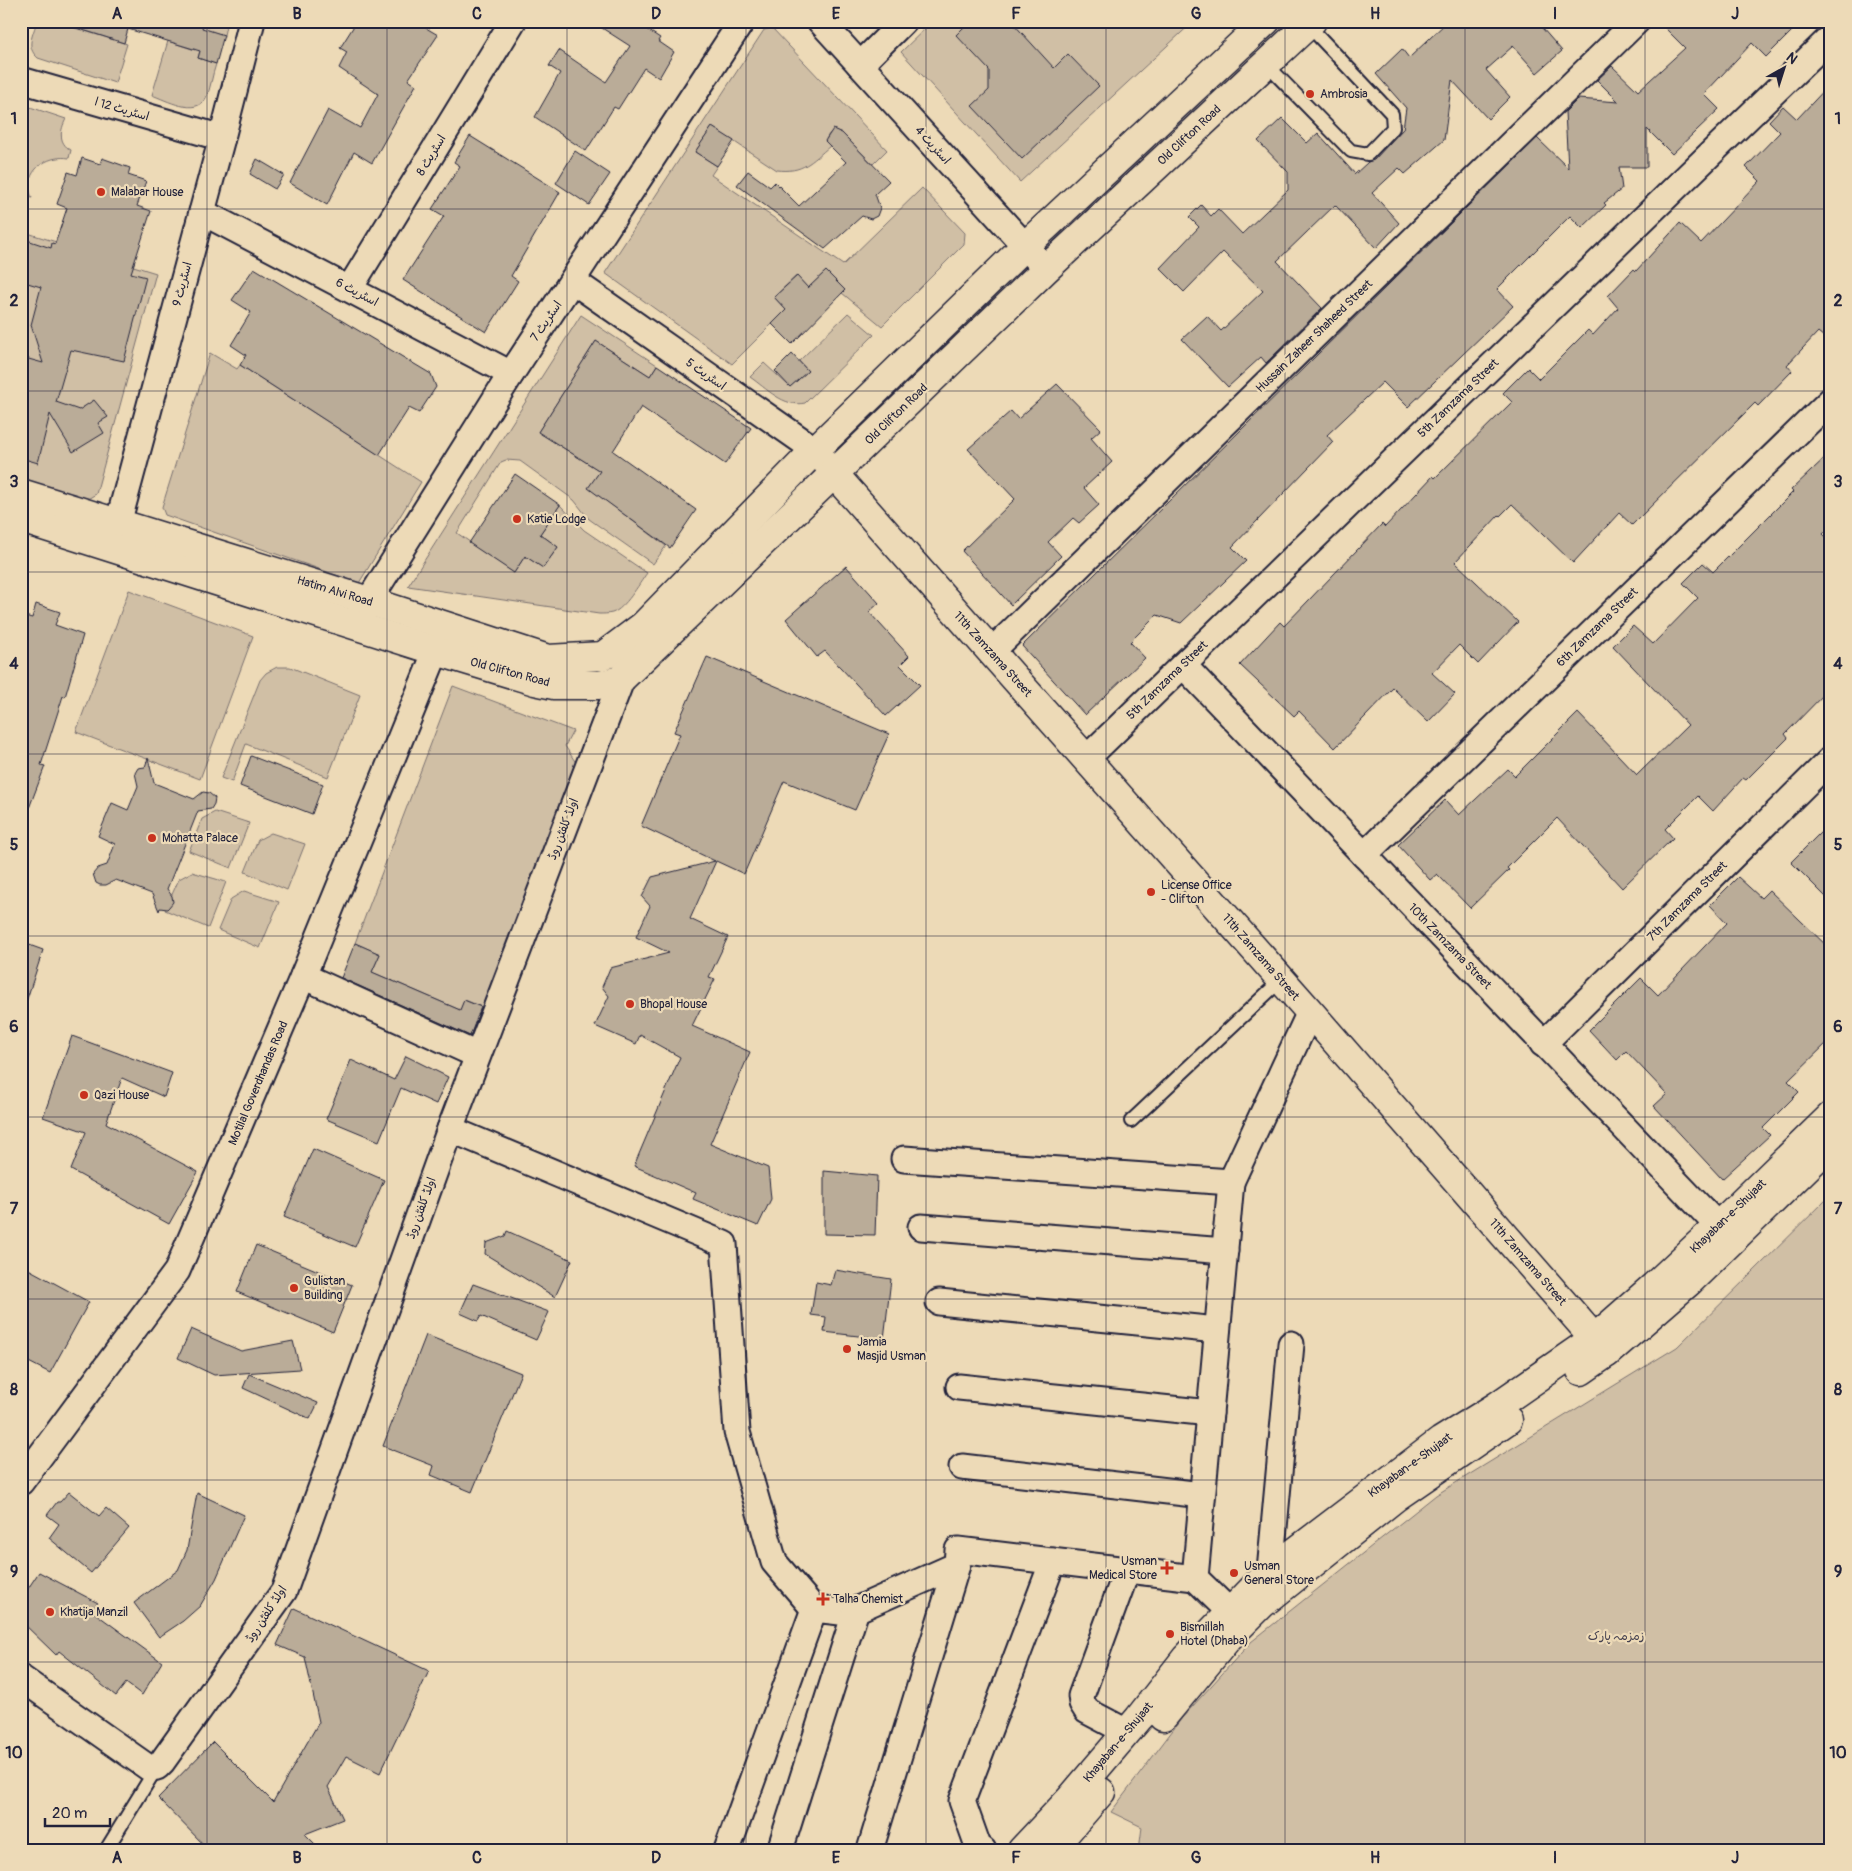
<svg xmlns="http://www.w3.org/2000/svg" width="1852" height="1871" viewBox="0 0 1852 1871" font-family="Pangolin,'Playpen Sans Arabic',sans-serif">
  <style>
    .green { fill: #d0bfa5; stroke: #797070 }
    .building { fill: #baac98; stroke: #22223b }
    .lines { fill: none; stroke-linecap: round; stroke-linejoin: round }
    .service-casing { stroke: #22223b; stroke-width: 16 }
    .minor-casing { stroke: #22223b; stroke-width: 29 }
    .tertiary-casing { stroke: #22223b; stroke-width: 31 }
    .secondary-casing { stroke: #22223b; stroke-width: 31 }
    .service { stroke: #eddab7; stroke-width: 12 }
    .minor { stroke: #eddab7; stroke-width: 25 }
    .tertiary { stroke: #eddab7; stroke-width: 28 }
    .secondary { stroke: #eddab7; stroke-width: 28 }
    .grid { fill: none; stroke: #22223b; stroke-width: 1; stroke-opacity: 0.55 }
    .poi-dot { fill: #c8321e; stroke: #eddab7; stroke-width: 2 }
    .labels { text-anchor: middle; stroke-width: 4.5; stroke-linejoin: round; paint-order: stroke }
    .poi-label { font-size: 12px; fill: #22223b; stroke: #eddab7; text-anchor: start }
    .street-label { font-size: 12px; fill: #22223b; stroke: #eddab7 }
    .park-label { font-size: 12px; fill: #454150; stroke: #eddab7 }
    .neatline { fill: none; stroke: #22223b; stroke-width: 2 }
    .grid-label { font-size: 16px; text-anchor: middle; font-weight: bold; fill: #22223b }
  </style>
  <rect width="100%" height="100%" fill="#eddab7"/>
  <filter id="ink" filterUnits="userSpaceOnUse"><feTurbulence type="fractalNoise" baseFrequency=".02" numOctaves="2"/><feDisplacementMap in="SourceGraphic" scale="10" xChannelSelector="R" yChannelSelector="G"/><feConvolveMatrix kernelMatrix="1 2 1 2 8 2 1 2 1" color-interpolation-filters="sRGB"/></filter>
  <g filter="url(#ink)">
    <!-- green -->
    <g class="green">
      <path d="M 37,21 L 73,21 L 72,27 L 127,44 L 115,83 L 38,58 C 25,47 33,35 37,21 Z"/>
      <path d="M 204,21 L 227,21 L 224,35 L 206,30 L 198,58 L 216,64 C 212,75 211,88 206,98 C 196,117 166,100 152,95 L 168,41 L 195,50 Z"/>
      <polygon points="933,21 1194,21 1020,182 901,52"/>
      <path d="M 772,28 L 887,150 L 873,164 L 842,133 L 834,130 L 829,134 L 826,139 L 830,146 C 811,162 803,173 777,170 L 712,127 L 695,152 L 717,166 L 711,175 L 843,265 L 922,188 L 965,233 L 964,244 L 882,326 L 842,293 L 845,290 L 826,271 L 808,288 L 796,276 L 774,297 L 786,310 L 732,364 L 605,273 L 764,30 Z"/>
      <path d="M 21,104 L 66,119 C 60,130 58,143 71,150 L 69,158 C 51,155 30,166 29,186 C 29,190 31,195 32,198 L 21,195 Z"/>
      <polygon points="21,231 156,273 96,494 86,500 21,479"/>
      <path d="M 848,313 L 874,335 L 805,403 C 784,408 766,388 750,377 L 764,363 L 790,387 L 808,371 L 799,361 Z"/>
      <path d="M 581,315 L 657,365 L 650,376 L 596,341 L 538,432 L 600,471 L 589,488 L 666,546 L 653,564 L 589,519 L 574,500 L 520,461 L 506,460 L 501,462 L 457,533 L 514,573 L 525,556 L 543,568 L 558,547 L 540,534 L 560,505 L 584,530 L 647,573 C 639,584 625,609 612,613 C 608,614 603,614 599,614 L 408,586 Z"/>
      <polygon points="210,353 237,369 240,365 421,482 359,583 165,515 162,507"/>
      <polygon points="129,590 253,636 200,779 76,732"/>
      <polygon points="277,667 290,667 360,695 328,777 246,744 232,782 221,778 260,680 266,673"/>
      <polygon points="453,686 573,731 565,746 580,769 482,1007 465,1000 460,1010 372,972 380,954 355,943"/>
      <polygon points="215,812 249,823 231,868 189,851 202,819"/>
      <polygon points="271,833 305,844 287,890 245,872 258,840"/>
      <polygon points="192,872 226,882 208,928 165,910 179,879"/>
      <polygon points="244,891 279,902 260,948 218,930 231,899"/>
      <polygon points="1831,1195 1831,1850 1139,1850 1142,1827 1111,1812 1182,1718 1251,1642 1436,1495 1677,1347"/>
    </g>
    <!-- building -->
    <g class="building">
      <polygon points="68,21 204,21 202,28 224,35 216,64 198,58 200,51 128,29 124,43 67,25"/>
      <polygon points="357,21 414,21 438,35 408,80 416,85 372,163 354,152 327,205 290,183 328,110 360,128 378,94 339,68 347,52 340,48"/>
      <polygon points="591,21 647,21 643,27 660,38 658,41 674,52 659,78 644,68 618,109 614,107 586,151 535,117 560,73 549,66 559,50 606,82 630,46"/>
      <polygon points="970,21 1011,21 1054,68 1068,54 1099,86 1022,159 972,106 989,90 989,70 956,35"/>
      <polygon points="1448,21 1536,21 1562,51 1537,73 1513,46 1486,70 1510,97 1488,119 1452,80 1444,140 1405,174 1399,168 1372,193 1399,223 1376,248 1335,205 1277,261 1322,308 1266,363 1261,357 1228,387 1182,339 1207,316 1221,331 1263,291 1223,252 1184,292 1160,268 1199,227 1189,217 1201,205 1211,216 1218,209 1242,234 1288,190 1288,172 1258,141 1282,118 1307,143 1318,133 1355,174 1368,162 1374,160 1403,129 1406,108 1376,74 1402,49 1409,58"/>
      <polygon points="1658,21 1802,21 1766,57 1752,43 1704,94 1719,109 1672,154 1647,129 1647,167 1619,167 1622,189 1604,203 1606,205 1582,228 1570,216 1497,289 1513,306 1408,407 1383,382 1327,435 1333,442 1232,547 1246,561 1181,623 1157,615 1130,642 1145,658 1085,715 1022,646 1537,138 1568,168 1565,112 1578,99 1619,102 1597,80 1612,66 1638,91 1685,48"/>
      <polygon points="1831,83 1831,343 1818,332 1787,365 1792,371 1758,406 1755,403 1632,525 1619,513 1573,563 1512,504 1500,516 1499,515 1455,562 1518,622 1478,664 1459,645 1432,673 1455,694 1428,722 1393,688 1335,748 1299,711 1294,716 1240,665 1280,622 1284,626 1382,524 1385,527 1433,476 1435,478 1512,402 1503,393 1528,368 1539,379 1588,330 1593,335 1618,308 1608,296 1634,269 1636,271 1680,223 1701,243 1760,181 1746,167 1780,132 1769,121 1783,106 1797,119"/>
      <polygon points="712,127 734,141 717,166 695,152"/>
      <polygon points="833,129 842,133 889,181 875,194 880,208 877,216 871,219 862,216 825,249 737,185 748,171 770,187 775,182 799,206 846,162 825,141"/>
      <polygon points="470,136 560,192 511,276 518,281 486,332 403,280 444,216 432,209 460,166 454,162"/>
      <polygon points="575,151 610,174 589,205 556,183"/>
      <polygon points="82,158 100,164 102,158 130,168 128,175 146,181 137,206 151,211 131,273 146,277 124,361 71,350 56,402 79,410 94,400 108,417 98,423 104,433 73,452 50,414 38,463 21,458 21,372 25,358 43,363 31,325 41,287 21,281 21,238 51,248 52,243 55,244 67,208 57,204 68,172 77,175"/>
      <polygon points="257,159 284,175 275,189 250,174"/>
      <polygon points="254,268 431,374 436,387 419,413 409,408 379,455 240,365 246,355 231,345 251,312 232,300"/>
      <polygon points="826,271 845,290 792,344 772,324 786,310 774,297 797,276 808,288"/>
      <polygon points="596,341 650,376 657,365 751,428 725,464 641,407 613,451 696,510 670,548 588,488 600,471 538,432"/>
      <polygon points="792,354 808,371 790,387 775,371"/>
      <polygon points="1057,384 1101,429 1091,438 1112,462 1084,488 1099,505 1079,523 1073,518 1048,542 1061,556 1011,605 962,551 1015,499 968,449 1011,411 1018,419"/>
      <polygon points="1831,452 1831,526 1823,534 1831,542 1831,687 1785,734 1788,738 1746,780 1743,778 1713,811 1698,796 1665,829 1673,838 1622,888 1557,818 1507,868 1509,870 1470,908 1437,874 1430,880 1398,845 1445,800 1459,815 1508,769 1515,776 1578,713 1637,775 1688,725 1613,646 1633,626 1653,644 1698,598 1683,583 1703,563 1713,572 1793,492 1791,490"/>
      <polygon points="515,474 560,505 540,534 558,547 543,568 525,556 514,573 469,543"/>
      <polygon points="846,566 879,603 869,612 909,656 900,665 920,685 886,716 825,651 817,657 786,619"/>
      <polygon points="36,604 60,612 55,625 83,635 65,697 63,696 41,765 45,766 23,824 21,824 21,615 32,618"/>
      <polygon points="707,657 889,734 855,810 784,781 744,874 716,861 690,919 728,937 709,977 715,979 692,1026 750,1052 710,1144 768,1168 771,1199 758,1226 693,1199 696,1193 634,1166 680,1057 640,1035 636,1044 595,1026 609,996 602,987 610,968 669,953 636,937 650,906 642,897 652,877 715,861 641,826 680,734 674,732"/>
      <polygon points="251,756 323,784 312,814 240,786"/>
      <polygon points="148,758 154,783 194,799 203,792 209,793 215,798 214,804 211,809 198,811 167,889 172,896 173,902 169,907 167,909 160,908 159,911 152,894 116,880 106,885 100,885 96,883 93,874 98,868 107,865 115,844 98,836 112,803 128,810 138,786 135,773 138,768 145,767"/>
      <polygon points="1831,822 1831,902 1791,862"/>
      <polygon points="1738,877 1761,898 1769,890 1831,950 1831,1039 1788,1081 1799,1092 1763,1128 1770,1135 1722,1179 1654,1106 1667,1094 1626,1051 1617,1060 1589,1030 1641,978 1658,995 1727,923 1710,905"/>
      <polygon points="21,942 43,950 25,1005 21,1004"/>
      <polygon points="355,943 380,954 372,972 460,1010 464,1000 481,1007 470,1036 341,978"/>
      <polygon points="72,1036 172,1073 164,1097 122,1078 106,1123 198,1172 169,1224 71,1170 86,1132 43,1117"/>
      <polygon points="406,1056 448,1077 436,1104 401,1088 379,1141 326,1119 351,1060 394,1080"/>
      <polygon points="313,1149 384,1180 355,1247 284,1217"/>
      <polygon points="824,1171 877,1176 875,1235 824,1234"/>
      <polygon points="507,1231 572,1260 555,1297 485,1254 486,1243 505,1236"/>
      <polygon points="256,1245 352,1285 333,1332 237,1292"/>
      <polygon points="21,1265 89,1302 50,1373 21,1358"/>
      <polygon points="835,1270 891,1279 884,1339 824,1332 826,1317 811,1315 816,1282 831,1285"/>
      <polygon points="473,1284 549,1312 536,1340 481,1316 478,1321 460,1313"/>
      <polygon points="191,1329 241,1351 293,1341 300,1369 214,1375 178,1358"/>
      <polygon points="426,1335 521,1373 472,1492 431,1475 434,1466 383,1446"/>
      <polygon points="249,1374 318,1403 310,1419 243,1388"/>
      <polygon points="69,1492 99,1516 106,1508 129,1528 91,1573 49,1538 59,1524 47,1515 57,1502 60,1502"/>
      <polygon points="197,1493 244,1515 216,1579 200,1606 183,1621 159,1637 134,1603 178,1570 187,1550"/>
      <polygon points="39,1572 98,1603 92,1611 162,1662 142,1695 126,1683 116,1696 59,1651 56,1655 21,1621 21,1599"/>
      <polygon points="294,1608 429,1671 380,1773 346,1756 328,1787 343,1819 305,1834 321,1850 209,1850 158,1798 213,1742 273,1802 319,1722 305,1657 277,1645"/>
    </g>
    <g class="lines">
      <!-- service casing -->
      <g class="service-casing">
        <g id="service">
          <polyline points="1266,64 1351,151 1368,154 1393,128 1392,114 1308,25"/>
          <polyline points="1131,1121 1281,980"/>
          <polyline points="106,1850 157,1767"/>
        </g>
      </g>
      <!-- minor casing -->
      <g class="minor-casing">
        <g id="minor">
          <polyline points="820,21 1046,269"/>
          <polyline points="860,65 904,21"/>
          <polyline points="21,80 222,138"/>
          <polyline points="202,212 511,374"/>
          <polyline points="573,281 815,450 834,474"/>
          <polyline points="350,288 513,21"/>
          <polyline points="113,542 222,138 252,21"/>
          <polyline points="358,618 511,374 742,21"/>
          <polyline points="991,652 1637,21"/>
          <polyline points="1183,665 1718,1226"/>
          <polyline points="1086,759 1831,37"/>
          <polyline points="1364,855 1831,400"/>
          <polyline points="303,976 477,1055"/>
          <polyline points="1543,1044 1831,759"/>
          <polyline points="450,1129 724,1244 737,1432 774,1562 814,1609"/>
          <polyline points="904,1159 1231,1182 1310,1012"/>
          <polyline points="921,1227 1225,1251"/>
          <polyline points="939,1302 1217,1330"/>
          <polyline points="959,1387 1210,1413"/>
          <polyline points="962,1467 1202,1495"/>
          <polyline points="21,1482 177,1271 303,976 436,651"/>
          <polyline points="1127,1570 1081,1696 1082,1703 1087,1711 1127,1732"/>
          <polyline points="1270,1571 1291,1344"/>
          <polyline points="1229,1611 1195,1578 1231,1182"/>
          <polyline points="21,1678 149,1768 157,1767 162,1762 284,1591 450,1129 627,665"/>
          <polyline points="727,1850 814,1609 849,1613 957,1565 958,1550 1195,1578"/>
          <polyline points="780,1850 856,1610"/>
          <polyline points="870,1850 957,1565"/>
          <polyline points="983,1850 978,1846 962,1801 1053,1561"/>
        </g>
      </g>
      <!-- tertiary casing -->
      <g class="tertiary-casing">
        <g id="tertiary">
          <polyline points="834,474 1310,1012 1607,1353"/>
          <polyline points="21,493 369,601 548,659 603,656 643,626 815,450 1025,246 1266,21"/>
          <polyline points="21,519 436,651 535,681 554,685 599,685 620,680 1046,269 1312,21"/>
        </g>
      </g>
      <!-- secondary casing -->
      <g class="secondary-casing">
        <g id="secondary">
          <polyline points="1581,1371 1607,1353 1690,1281 1831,1144"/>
          <polyline points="1163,1717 1228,1638 1262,1604 1396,1497 1508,1420"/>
          <polyline points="1022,1850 1070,1799 1139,1718 1186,1658 1270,1571 1441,1441 1497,1406 1595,1338 1653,1287 1718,1226 1831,1116"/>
          <polyline points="1051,1850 1101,1792"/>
        </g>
      </g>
      <!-- service -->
      <use href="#service" class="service"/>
      <!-- minor -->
      <use href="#minor" class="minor"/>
      <!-- tertiary -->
      <use href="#tertiary" class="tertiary"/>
      <!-- secondary -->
      <use href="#secondary" class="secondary"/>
    </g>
  </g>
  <!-- grid -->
  <path class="grid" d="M 207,21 L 207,1850M 387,21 L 387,1850M 567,21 L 567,1850M 746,21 L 746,1850M 926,21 L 926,1850M 1106,21 L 1106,1850M 1285,21 L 1285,1850M 1465,21 L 1465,1850M 1645,21 L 1645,1850M 21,209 L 1831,209M 21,391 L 1831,391M 21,572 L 1831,572M 21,754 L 1831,754M 21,936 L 1831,936M 21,1117 L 1831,1117M 21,1299 L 1831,1299M 21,1480 L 1831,1480M 21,1662 L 1831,1662"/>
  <!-- markers -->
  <g class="poi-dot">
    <circle cx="1310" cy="94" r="5"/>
    <circle cx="101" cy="192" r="5"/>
    <circle cx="517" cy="519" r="5"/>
    <circle cx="152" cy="838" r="5"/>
    <circle cx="1151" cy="892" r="5"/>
    <circle cx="630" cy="1004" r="5"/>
    <circle cx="84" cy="1095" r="5"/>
    <circle cx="294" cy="1288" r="5"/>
    <circle cx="847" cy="1349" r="5"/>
    <path d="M1164.5 1560.5h5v5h5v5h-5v5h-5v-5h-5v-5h5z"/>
    <circle cx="1234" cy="1573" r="5"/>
    <path d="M820.5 1591.5h5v5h5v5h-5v5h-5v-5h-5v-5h5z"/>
    <circle cx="50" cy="1612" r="5"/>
    <circle cx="1170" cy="1634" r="5"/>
  </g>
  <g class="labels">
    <!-- poi labels -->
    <g class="poi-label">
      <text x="1320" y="98">Ambrosia</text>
      <text x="111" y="196">Malabar House</text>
      <text x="527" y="523">Katie Lodge</text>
      <text x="162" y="842">Mohatta Palace</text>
      <text x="1161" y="889">License Office<tspan x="1161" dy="14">- Clifton</tspan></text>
      <text x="640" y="1008">Bhopal House</text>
      <text x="94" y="1099">Qazi House</text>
      <text x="304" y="1285">Gulistan<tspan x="304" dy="14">Building</tspan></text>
      <text x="857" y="1346">Jamia<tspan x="857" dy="14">Masjid Usman</tspan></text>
      <text x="1157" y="1565" text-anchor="end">Usman<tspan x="1157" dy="14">Medical Store</tspan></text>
      <text x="1244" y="1570">Usman<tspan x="1244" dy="14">General Store</tspan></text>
      <text x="833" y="1603">Talha Chemist</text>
      <text x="60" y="1616">Khatija Manzil</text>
      <text x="1180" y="1631">Bismillah<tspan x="1180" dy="14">Hotel (Dhaba)</tspan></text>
    </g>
    <!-- street labels -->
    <g class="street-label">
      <text transform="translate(122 109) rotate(16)" y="4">اسٹریٹ 12 ا</text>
      <text transform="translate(1189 135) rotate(-43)" y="4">Old Clifton Road</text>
      <text transform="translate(933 145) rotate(48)" y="4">اسٹریٹ 4</text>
      <text transform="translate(431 155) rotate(-59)" y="4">اسٹریٹ 8</text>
      <text transform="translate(182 284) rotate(-75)" y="4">اسٹریٹ 9</text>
      <text transform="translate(357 292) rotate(28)" y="4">اسٹریٹ 6</text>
      <text transform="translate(546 321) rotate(-56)" y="4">اسٹریٹ 7</text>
      <text transform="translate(1314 336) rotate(-44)" y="4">Hussain Zaheer Shaheed Street</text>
      <text transform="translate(706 374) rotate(35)" y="4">اسٹریٹ 5</text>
      <text transform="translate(1458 398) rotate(-44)" y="4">5th Zamzama Street</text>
      <text transform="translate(896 414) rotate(-44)" y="4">Old Clifton Road</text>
      <text transform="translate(335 591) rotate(17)" y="4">Hatim Alvi Road</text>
      <text transform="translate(1597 627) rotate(-44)" y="4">6th Zamzama Street</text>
      <text transform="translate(993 654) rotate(48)" y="4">11th Zamzama Street</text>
      <text transform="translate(510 672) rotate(15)" y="4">Old Clifton Road</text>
      <text transform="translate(1167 680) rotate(-44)" y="4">5th Zamzama Street</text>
      <text transform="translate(563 829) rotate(-69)" y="4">اولڈ کلفٹن روڈ</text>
      <text transform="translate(1687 901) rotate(-45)" y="4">7th Zamzama Street</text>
      <text transform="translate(1450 946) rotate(46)" y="4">10th Zamzama Street</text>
      <text transform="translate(1261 957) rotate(49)" y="4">11th Zamzama Street</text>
      <text transform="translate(258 1083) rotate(-67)" y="4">Motilal Goverdhandas Road</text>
      <text transform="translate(421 1208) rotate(-70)" y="4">اولڈ کلفٹن روڈ</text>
      <text transform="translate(1728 1216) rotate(-44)" y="4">Khayaban-e-Shujaat</text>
      <text transform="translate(1528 1262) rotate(49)" y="4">11th Zamzama Street</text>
      <text transform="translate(1410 1465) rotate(-36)" y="4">Khayaban-e-Shujaat</text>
      <text transform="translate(266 1614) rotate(-57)" y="4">اولڈ کلفٹن روڈ</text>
      <text transform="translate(1118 1742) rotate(-50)" y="4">Khayaban-e-Shujaat</text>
    </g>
    <!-- park labels -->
    <g class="park-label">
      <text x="1616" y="1640">زمزمہ پارک</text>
    </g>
  </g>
  <!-- margin -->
  <rect width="1852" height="1871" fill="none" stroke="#eddab7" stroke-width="55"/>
  <!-- north arrow -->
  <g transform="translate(1784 68) rotate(39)" stroke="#eddab7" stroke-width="4" paint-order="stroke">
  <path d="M0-4L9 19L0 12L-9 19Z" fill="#22223b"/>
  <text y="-8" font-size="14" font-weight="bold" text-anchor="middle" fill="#22223b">N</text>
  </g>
  <!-- scale -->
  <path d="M45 1818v8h65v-8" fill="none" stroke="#22223b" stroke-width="2.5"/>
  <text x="52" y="1818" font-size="15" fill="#22223b" stroke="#eddab7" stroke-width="4" paint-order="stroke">20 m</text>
  <rect x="28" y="28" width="1796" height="1816" class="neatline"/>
  <g class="grid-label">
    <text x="117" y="19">A</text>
    <text x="297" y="19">B</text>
    <text x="477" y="19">C</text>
    <text x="656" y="19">D</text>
    <text x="836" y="19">E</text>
    <text x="1016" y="19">F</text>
    <text x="1196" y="19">G</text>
    <text x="1375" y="19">H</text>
    <text x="1555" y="19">I</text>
    <text x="1735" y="19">J</text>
    <text x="14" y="124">1</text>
    <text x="1838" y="124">1</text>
    <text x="14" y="306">2</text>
    <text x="1838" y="306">2</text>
    <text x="14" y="487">3</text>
    <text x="1838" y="487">3</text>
    <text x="14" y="669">4</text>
    <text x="1838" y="669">4</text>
    <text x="14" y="850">5</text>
    <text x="1838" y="850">5</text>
    <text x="14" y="1032">6</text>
    <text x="1838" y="1032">6</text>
    <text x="14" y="1214">7</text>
    <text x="1838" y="1214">7</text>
    <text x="14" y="1395">8</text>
    <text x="1838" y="1395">8</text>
    <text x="14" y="1577">9</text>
    <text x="1838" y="1577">9</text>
    <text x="14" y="1758">10</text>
    <text x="1838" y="1758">10</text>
    <text x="117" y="1863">A</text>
    <text x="297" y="1863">B</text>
    <text x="477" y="1863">C</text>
    <text x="656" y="1863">D</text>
    <text x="836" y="1863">E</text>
    <text x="1016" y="1863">F</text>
    <text x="1196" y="1863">G</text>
    <text x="1375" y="1863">H</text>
    <text x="1555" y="1863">I</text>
    <text x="1735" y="1863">J</text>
  </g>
</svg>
